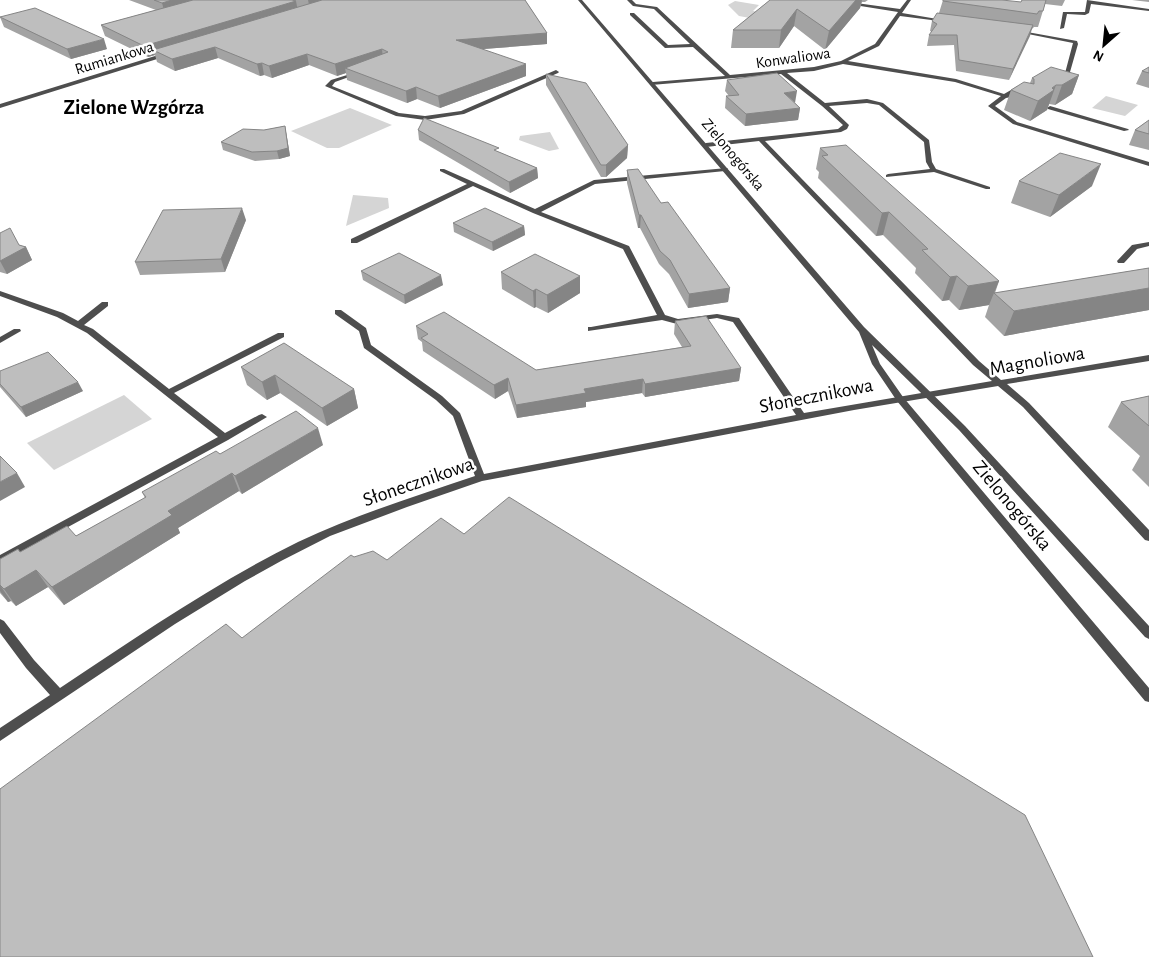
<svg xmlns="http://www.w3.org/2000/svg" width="1149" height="957" viewBox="0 0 1149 957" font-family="'Alegreya Sans',sans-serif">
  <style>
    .green { fill: #d5d5d5 }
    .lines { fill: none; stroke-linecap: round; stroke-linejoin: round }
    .minor { fill: #4e4e4e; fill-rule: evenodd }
    .tertiary { fill: #4e4e4e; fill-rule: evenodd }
    .wall { fill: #a3a3a3 }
    .shaded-wall { fill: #858585 }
    .building { fill: #bebebe; stroke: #858585 }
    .labels { text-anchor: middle; stroke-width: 5; stroke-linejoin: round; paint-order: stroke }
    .far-street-label { font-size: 16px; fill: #000; stroke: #fff }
    .street-label { font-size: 20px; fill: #000; stroke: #fff }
    .far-district-label { font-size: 21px; font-weight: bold; fill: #000; stroke: #fff }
  </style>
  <rect width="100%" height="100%" fill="#fff"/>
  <!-- green -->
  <g class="green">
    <polygon points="735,1 759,5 753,11 769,13 761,20 739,16 728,5"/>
    <polygon points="1106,96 1138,105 1125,116 1092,108"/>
    <polygon points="350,108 392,125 339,148 327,148 291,131"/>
    <polygon points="550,132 559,149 549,151 519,140 520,136"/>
    <polygon points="353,195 388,198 389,208 346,226"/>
    <polygon points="124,395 152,419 54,470 27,443"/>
  </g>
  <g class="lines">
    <!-- minor -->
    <g class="minor">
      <path d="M 627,0 L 632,0 L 636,4 L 657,7 L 730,75 L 814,67 L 841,61 L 875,44 L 898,12 L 823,0 L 834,0 L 900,9 L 907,0 L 911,0 L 902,13 L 949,21 L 947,22 L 900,16 L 879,46 L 848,61 L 956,79 L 1004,94 L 1018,86 L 1022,86 L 1022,88 L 1011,95 L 1011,97 L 1006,98 L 995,106 L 1017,122 L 1149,162 L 1149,166 L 1013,124 L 988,106 L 1001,96 L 955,82 L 843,64 L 814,71 L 787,73 L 825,103 L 867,99 L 883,103 L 929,140 L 932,162 L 936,169 L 990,187 L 990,189 L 986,189 L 934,172 L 886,177 L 886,175 L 888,174 L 930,169 L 926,162 L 924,142 L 879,105 L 867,103 L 829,106 L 849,125 L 847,129 L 841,132 L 765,141 L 979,361 L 1001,380 L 1149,355 L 1149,361 L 1007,384 L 1029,403 L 1149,530 L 1149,541 L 1145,540 L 1023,407 L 998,386 L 854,410 L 482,481 L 407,507 L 330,536 L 281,561 L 245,581 L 175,624 L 0,741 L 0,728 L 50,695 L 26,668 L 0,633 L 0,619 L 4,621 L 34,660 L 60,688 C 137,637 215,583 298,542 C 355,515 416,496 475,476 L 453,416 L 436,400 L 364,348 L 359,331 L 335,314 L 335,310 L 341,310 L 366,328 L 371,345 L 442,396 L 460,413 L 484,474 L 796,415 L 733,322 L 717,318 L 677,324 L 662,320 L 588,331 L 588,327 L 591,327 L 657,315 L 623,249 L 533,213 L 473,186 L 357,243 L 351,243 L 351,239 L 467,184 L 440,171 L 440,169 L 444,169 L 535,209 L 594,180 L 727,168 L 728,169 L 725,171 L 595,184 L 541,212 L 629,246 L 665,315 L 678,319 L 717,314 L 739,318 L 804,413 L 992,381 L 973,365 L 759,141 L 706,147 L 703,145 L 706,143 L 838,129 L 843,125 L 822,106 L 781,74 L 651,85 L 651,83 L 653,82 L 725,76 L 693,47 L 665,48 L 630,15 L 630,13 L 634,13 L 668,45 L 690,44 L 654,9 L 633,6 Z"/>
      <polygon points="1087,0 1149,9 1149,11 1091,4 1089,13 1085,15 1067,14 1064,28 1060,29 1063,12 1085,12"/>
      <polygon points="1016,30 1077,41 1078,44 1068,79 1059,81 1056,79 1064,77 1073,43 1018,32"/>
      <polygon points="168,52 170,55 0,108 0,104"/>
      <polygon points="556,70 559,72 558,73 464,114 425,120 396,116 325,86 331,80 360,71 360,73 335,82 332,86 399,113 425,116 461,111"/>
      <polygon points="1050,106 1128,129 1129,130 1124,131 1048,109 1047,108"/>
      <polygon points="1149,242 1149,246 1137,249 1124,263 1118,263 1117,261 1132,245"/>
      <polygon points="0,291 63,313 78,321 102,302 108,302 108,306 84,325 93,329 169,389 278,333 284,333 284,337 174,393 225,433 259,415 262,414 267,417 228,440 0,564 0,555 218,437 87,333 57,317 0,296"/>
      <polygon points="14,329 20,329 21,331 0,343 0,337"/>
    </g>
    <!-- tertiary -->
    <polygon class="tertiary" points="578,0 582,0 864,327 965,426 1149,626 1149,639 1145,637 959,430 872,345 880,364 903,397 1149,688 1149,702 1145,701 897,401 872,364 859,332"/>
  </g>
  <!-- wall -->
  <g class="wall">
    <polygon points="129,0 525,0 547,33 547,44 483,49 526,76 440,108 417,99 407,103 347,80 346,73 337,76 309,65 272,78 264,75 260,76 218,58 175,71 157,62 155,55 148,57 105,36 101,25 156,10"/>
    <polygon points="770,0 868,0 865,2 862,2 860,8 825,50 794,26 779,48 731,48 733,30"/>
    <polygon points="943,0 1021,2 1022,0 1065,0 1062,6 1045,4 1038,27 1034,27 1031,30 1009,80 956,71 954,45 927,46 929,35 932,32 930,31 932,21 939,13"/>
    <polygon points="1132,0 1149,0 1149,2"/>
    <polygon points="0,17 107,49 71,59 4,27"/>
    <polygon points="1149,67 1149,88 1136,84 1142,71"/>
    <polygon points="546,74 628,145 627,158 606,177 601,177 546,85"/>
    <polygon points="1079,75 1072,94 1055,105 1049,104 1047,110 1030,121 1004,110 1011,90 1030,83 1032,78"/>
    <polygon points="727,80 795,103 800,108 798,120 745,126 725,108 726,96 729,96 725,91"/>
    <polygon points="1149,120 1149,150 1129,145 1135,130"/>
    <polygon points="285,126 290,156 279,159 255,161 223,150 221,142 264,130"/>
    <polygon points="418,130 499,152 537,168 538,178 510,193 419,140"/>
    <polygon points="820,148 999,281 995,293 1149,268 1149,310 1004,336 985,317 989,305 959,310 949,300 942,301 915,273 916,268 883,235 876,236 818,178 819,172 816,169"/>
    <polygon points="627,170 661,203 730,288 728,302 688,308 669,274 659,264 640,228 638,228 627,183"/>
    <polygon points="1019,181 1092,186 1050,217 1011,203"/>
    <polygon points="246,220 225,272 140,275 135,262"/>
    <polygon points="453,223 524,226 525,235 493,251 454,232"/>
    <polygon points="0,233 19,245 26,247 32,260 7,274 0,272"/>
    <polygon points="361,271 443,285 405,304 363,280"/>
    <polygon points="501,272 580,276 580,293 548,313 536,307 534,308 502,289"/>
    <polygon points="675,321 741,368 739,381 645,397 642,393 586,402 586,407 517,418 508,391 495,399 423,351 422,342 418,339 416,326 536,370 682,347 674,334"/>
    <polygon points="241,367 354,389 358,408 327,426 280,393 267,400 247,385"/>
    <polygon points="0,371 83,391 26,417 0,387"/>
    <polygon points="1149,396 1149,487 1132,470 1140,456 1108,427 1121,402"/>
    <polygon points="323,445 242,494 239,491 178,528 180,533 64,605 48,587 16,606 11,601 8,602 0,593 0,559 20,552 76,536 145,498 142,492 220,454"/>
  </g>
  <!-- shaded-wall -->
  <g class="shaded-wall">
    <polygon points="172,0 224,0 165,14 162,3"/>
    <polygon points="308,0 340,0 310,9"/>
    <polygon points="856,0 862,0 860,8 825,50 829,31"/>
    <polygon points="296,1 298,12 153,50 155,55 148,57 144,46"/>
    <polygon points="797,9 794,26 779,48 781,30"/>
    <polygon points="1033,25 1030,36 1009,80 1013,69"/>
    <polygon points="547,33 547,44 457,51 456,40"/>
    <polygon points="104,39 107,49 71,59 67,49"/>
    <polygon points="215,47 218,58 175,71 172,59"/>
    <polygon points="382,49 383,60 345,68 346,73 337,76 335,64"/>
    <polygon points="307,54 309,65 272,78 269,66"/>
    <polygon points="262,63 264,75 260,76 257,64"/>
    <polygon points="526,64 526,76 440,108 438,96"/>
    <polygon points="1079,75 1072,94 1055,105 1062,85"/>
    <polygon points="1056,85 1047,110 1030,121 1038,101"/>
    <polygon points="416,87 417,99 407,103 406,91"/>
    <polygon points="797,91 795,103 784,93"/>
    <polygon points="800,108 798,120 745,126 746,114"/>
    <polygon points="285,126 290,156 279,159 277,151"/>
    <polygon points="628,145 627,158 606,177 606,165"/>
    <polygon points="1101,164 1092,186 1050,217 1059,195"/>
    <polygon points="537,168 538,178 510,193 509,182"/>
    <polygon points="242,208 246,220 225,272 221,259"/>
    <polygon points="889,212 883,235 876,236 882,213"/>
    <polygon points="639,215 641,215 640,228 638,228"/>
    <polygon points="524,226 525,235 493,251 492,242"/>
    <polygon points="26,247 32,260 7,274 0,261"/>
    <polygon points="441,275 443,285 405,304 404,295"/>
    <polygon points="580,276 580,293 548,313 547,295"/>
    <polygon points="957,276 949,300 942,301 950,277"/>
    <polygon points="999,281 989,305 959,310 968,286"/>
    <polygon points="730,288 728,302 688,308 689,294"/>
    <polygon points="1149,288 1149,310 1004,336 1014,311"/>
    <polygon points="536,289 536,307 534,308 533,291"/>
    <polygon points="741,368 739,381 645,397 645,384"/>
    <polygon points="275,375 280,393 267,400 262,382"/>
    <polygon points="508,378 508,391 495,399 494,385"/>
    <polygon points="643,379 642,393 586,402 586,407 517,418 516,405 584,389"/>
    <polygon points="78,382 83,391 26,417 21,407"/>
    <polygon points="354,389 358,408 327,426 322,408"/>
    <polygon points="318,428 323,445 242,494 235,476"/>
    <polygon points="17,473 25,487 0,501 0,482"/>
    <polygon points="232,473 239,491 178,528 180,533 64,605 52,587 168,511"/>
    <polygon points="36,570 48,587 16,606 4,589"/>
    <polygon points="0,585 11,601 8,602 0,591"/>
  </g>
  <!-- building -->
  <g class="building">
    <polygon points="154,0 172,0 162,3"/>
    <polygon points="193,0 292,0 296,1 144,46 101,25"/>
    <polygon points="322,0 525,0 547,33 456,40 526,64 438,96 416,87 406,91 345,68 388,52 382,49 335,64 307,54 269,66 262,63 257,64 215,47 172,59 153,50"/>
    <polygon points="770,0 856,0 829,31 797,9 781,30 733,30"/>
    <polygon points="943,0 1002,0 1021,2 1022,0 1046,0 1043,11 1039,11 1037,14 943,1"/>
    <polygon points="35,8 104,39 67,49 0,17"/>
    <polygon points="937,13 1033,25 1013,69 959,60 957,35 929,35 937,24 932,21"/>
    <polygon points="1051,67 1079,75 1062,85 1056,85 1052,88 1054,90 1038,101 1011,90 1024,82 1034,84 1034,79 1032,78"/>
    <polygon points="1149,67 1149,73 1142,71"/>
    <polygon points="777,73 797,91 784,93 800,108 746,114 726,96 739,95 727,80"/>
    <polygon points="546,74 586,83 628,145 606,165 601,165"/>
    <polygon points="424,118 499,148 494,150 537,168 509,182 418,130"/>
    <polygon points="1149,120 1149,134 1135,130"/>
    <polygon points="285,126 288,148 277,151 252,152 221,142 243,129 264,130"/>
    <polygon points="846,145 999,281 968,286 957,276 950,277 922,250 928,249 889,212 882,213 822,156 828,155 820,148"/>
    <polygon points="1060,153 1101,164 1059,195 1019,181"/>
    <polygon points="638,169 661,203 668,202 730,288 689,294 670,260 660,251 641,215 639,215 627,170"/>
    <polygon points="242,208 221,259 135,262 163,210"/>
    <polygon points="485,208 524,226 492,242 453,223"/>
    <polygon points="10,228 19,245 26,247 0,261 0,233"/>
    <polygon points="399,253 441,275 404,295 361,271"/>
    <polygon points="535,254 580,276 547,295 536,289 533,291 501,272"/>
    <polygon points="1149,268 1149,288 1014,311 994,293"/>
    <polygon points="444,312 536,370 691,346 675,321 706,316 741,368 645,384 643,379 584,389 586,393 516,405 508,378 494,385 421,338 428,334 416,326"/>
    <polygon points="284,343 354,389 322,408 275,375 262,382 241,367"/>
    <polygon points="48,352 78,382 21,407 0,384 0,371"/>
    <polygon points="1149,396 1149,426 1121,402"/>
    <polygon points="296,411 318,428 235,476 232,473 168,511 172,515 52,587 36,570 4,589 0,585 0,559 18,549 20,552 67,526 76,536 146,497 142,492 216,451 220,454"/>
    <polygon points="0,456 17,473 0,482"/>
    <polygon points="509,497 1025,815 1093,957 0,957 0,789 226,624 242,638 351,555 354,557 373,551 387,560 441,518 464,534"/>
  </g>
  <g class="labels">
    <!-- far-street labels -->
    <g class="far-street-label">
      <text transform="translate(114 57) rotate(-17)" y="6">Rumiankowa</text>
      <text transform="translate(793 57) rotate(-8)" y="6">Konwaliowa</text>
      <text transform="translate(734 154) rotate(50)" y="6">Zielonogórska</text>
    </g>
    <!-- street labels -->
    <g class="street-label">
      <text transform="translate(1037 360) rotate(-10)" y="7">Magnoliowa</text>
      <text transform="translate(816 395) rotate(-11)" y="7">Słonecznikowa</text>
      <text transform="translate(418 481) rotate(-19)" y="7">Słonecznikowa</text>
      <text transform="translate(1013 505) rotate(50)" y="7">Zielonogórska</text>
    </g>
    <!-- far-district labels -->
    <g class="far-district-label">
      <text x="134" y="114">Zielone Wzgórza</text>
    </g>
  </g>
  <!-- north arrow -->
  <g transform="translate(1104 45) rotate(207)" stroke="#ffffff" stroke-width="4" paint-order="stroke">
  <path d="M0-4L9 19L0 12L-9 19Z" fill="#000000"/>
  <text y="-8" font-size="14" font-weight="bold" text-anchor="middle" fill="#000000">N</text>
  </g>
</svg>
